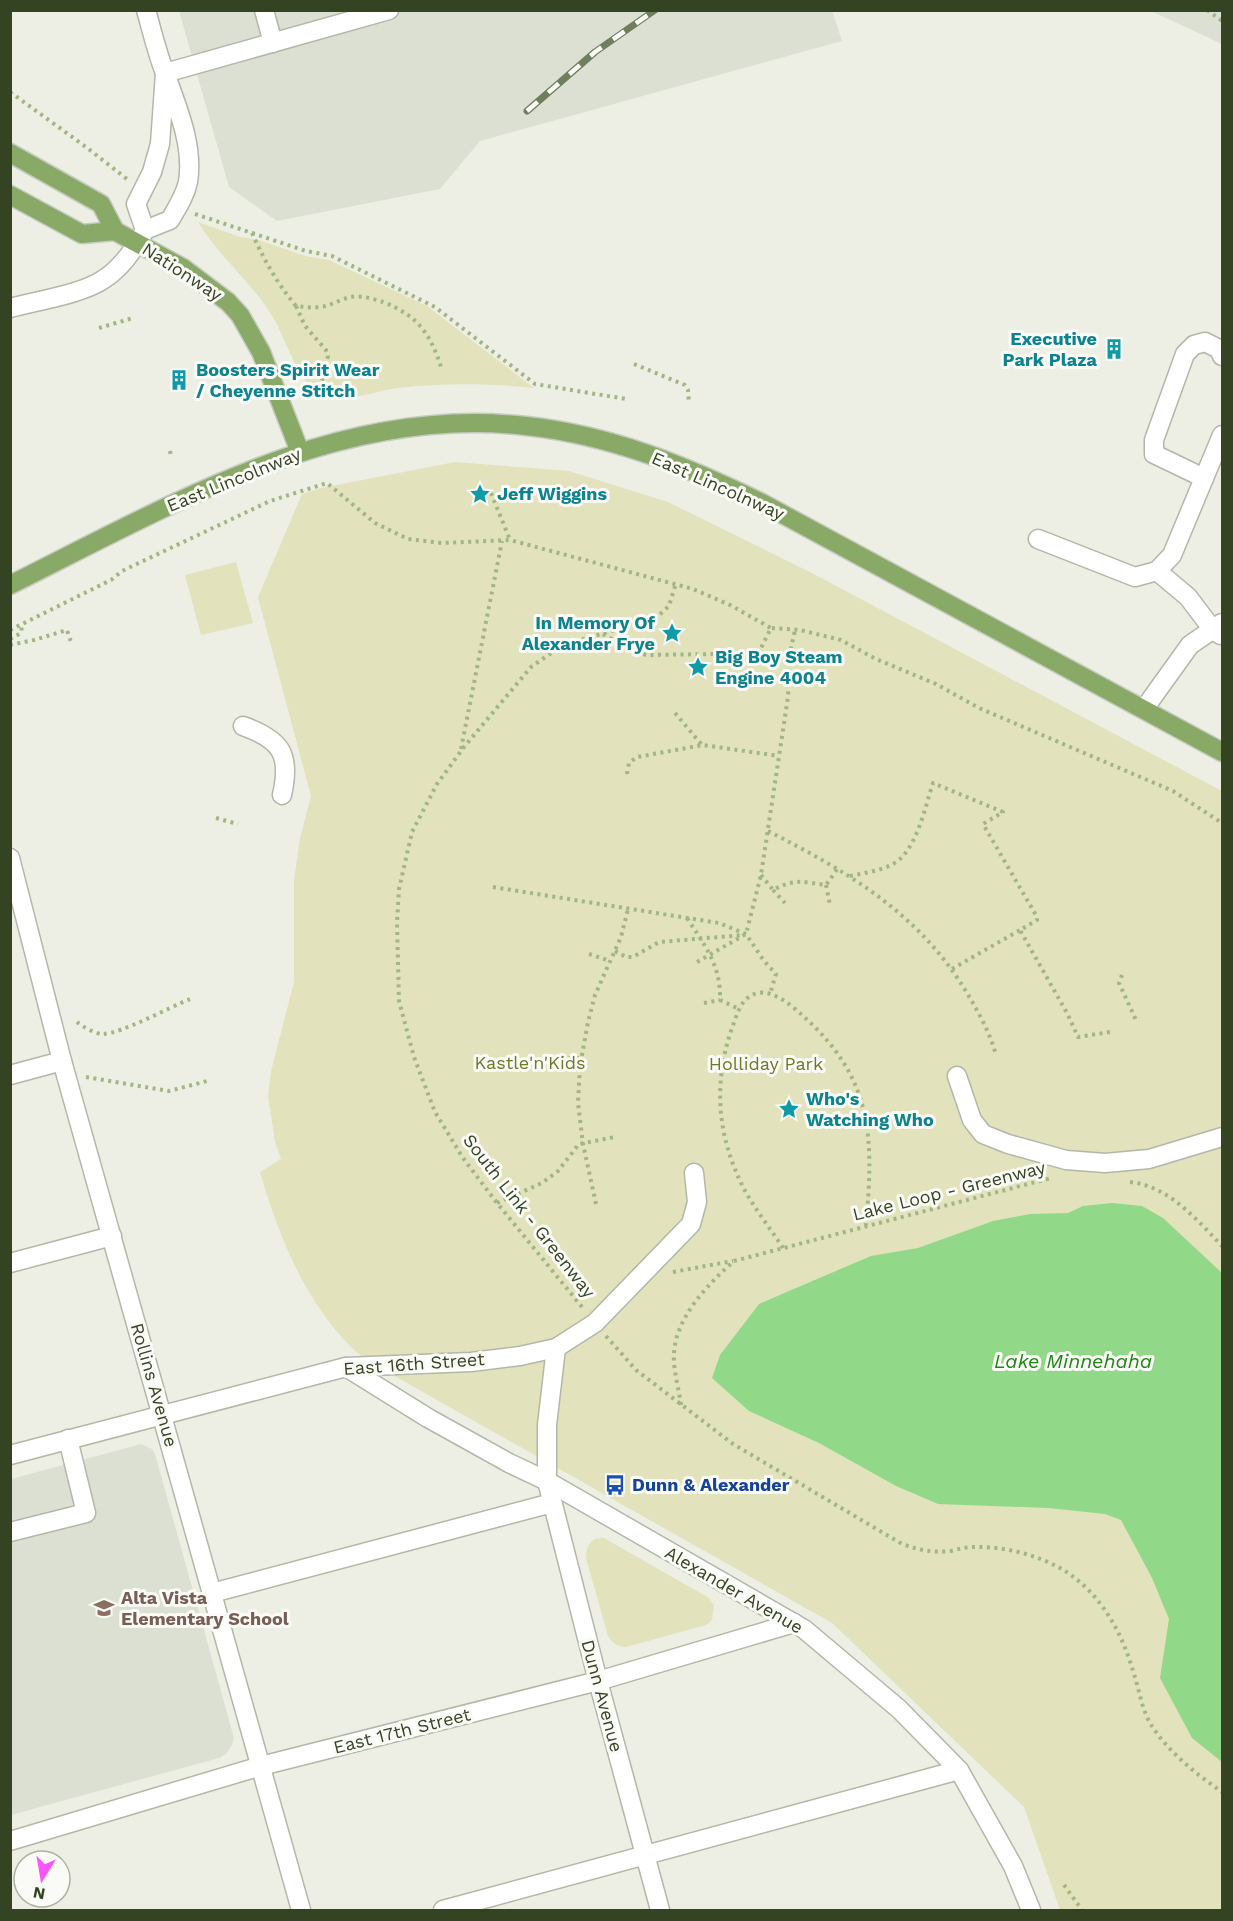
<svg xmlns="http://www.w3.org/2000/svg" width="1233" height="1921" viewBox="0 0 1233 1921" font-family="'Work Sans',sans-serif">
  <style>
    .built { fill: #dce0d3 }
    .green { fill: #e2e2bd }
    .water { fill: #92d889 }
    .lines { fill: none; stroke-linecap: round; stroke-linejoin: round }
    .minor-casing { stroke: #b2b8a7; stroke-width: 21 }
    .major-casing { stroke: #c6cbc1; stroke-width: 21 }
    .path { stroke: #a1b683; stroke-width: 4; stroke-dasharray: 3 4.5; stroke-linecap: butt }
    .minor { stroke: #fff; stroke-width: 18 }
    .major { stroke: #89a966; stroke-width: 18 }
    .rail-casing { stroke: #6f7f5d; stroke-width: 7 }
    .rail { stroke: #fafbf7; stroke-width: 4.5; stroke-dasharray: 14; stroke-linecap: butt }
    .labels { text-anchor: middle; stroke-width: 6; stroke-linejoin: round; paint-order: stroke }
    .street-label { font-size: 18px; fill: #344422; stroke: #fafbf7 }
    .culture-label { font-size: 18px; font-weight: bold; fill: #0d838f; stroke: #fafbf7; text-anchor: start }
    .park-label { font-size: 18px; fill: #6f7a27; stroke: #fafbf7 }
    .transit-label { font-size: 18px; font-weight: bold; fill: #164399; stroke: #fafbf7; text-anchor: start }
    .education-label { font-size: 18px; font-weight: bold; fill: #785e54; stroke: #fafbf7; text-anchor: start }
    .water-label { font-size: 20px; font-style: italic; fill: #218616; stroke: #fafbf7 }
  </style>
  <rect width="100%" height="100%" fill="#edefe5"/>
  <!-- built -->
  <g class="built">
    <polygon points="832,10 842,41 480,141 440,189 277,221 229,187 179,11"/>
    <polygon points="1151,11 1222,11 1222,44"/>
    <polygon points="141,1444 152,1449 155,1454 234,1738 232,1745 226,1754 219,1758 11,1815 11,1479"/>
  </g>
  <!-- green -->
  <g class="green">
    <path d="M 198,222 L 240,237 L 259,240 L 305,256 L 329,260 L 427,306 L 534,388 C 488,383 443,383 398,388 C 375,391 348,403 326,396 C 299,388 287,341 274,319 C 253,283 219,257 198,222 Z"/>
    <path d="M 455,462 L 569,471 L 668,502 L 810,572 L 1222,791 L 1222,1910 L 1060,1910 L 1024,1807 L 832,1623 L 414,1387 C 397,1377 363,1360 351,1347 C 304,1300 278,1234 260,1172 L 281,1159 L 275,1142 L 268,1096 L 271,1071 L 294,982 L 294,880 L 300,838 L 311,796 L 258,597 L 302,494 L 321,488 Z"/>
    <polygon points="236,562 253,623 201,635 185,575"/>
    <path d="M 604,1538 L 709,1598 L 714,1605 L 712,1620 L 706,1625 L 626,1647 C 618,1647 612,1643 608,1636 L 586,1558 C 586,1546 591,1537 604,1538 Z"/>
  </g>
  <!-- water -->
  <polygon class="water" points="1112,1203 1142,1206 1163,1218 1222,1273 1222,1762 1192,1738 1160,1678 1169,1619 1152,1578 1121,1520 1105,1514 1049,1508 938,1504 896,1486 819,1443 749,1411 712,1378 720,1355 759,1304 789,1291 871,1256 918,1248 993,1221 1030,1214 1068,1213 1083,1206"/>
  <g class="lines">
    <!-- minor casing -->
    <g class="minor-casing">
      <g id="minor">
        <polyline points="264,10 273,43"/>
        <polyline points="165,73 389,10"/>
        <path d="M 145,230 L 170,220 C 177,208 185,196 188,182 C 194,145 177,107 165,73 C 157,53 152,31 146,10"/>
        <path d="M 10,308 C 36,301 83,294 104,279 C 122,268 135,248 145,230 L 136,204 L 152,172 L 160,144 L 165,73"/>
        <polyline points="1204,478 1154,454 1154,440 1185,354 1194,345 1205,342 1219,349 1222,356"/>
        <polyline points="1038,539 1135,577 1157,571 1172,555 1222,435"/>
        <polyline points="1157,571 1188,597 1213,630 1221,635"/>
        <polyline points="1144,709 1190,645 1222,623"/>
        <path d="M 243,726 C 282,740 291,755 282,795"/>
        <polyline points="10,858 62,1061 301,1910"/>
        <polyline points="10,1075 62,1061"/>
        <polyline points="957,1076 972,1120 983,1134 1008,1144 1066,1160 1105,1163 1149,1159 1222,1137"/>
        <polyline points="10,1263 112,1236"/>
        <polyline points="556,1348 547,1425 547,1481 598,1681 660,1910"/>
        <polyline points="346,1367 428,1418 509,1463 547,1481 804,1629 899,1709 959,1770 1013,1866 1031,1910"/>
        <polyline points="10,1455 346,1367 471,1362 520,1356 556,1348 595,1323 691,1224 697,1202 694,1173"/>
        <polyline points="10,1532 86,1513 68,1439"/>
        <polyline points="212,1593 552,1503"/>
        <polyline points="10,1841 261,1766 598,1681 794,1623"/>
        <polyline points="443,1910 959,1770"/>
      </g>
    </g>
    <!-- major casing -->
    <g class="major-casing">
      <g id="major">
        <polyline points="10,153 101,204 115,231"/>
        <polyline points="10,195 82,234 115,231 183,268 228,302 240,315 261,352 300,452"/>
        <path d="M 10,585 C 171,505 340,404 526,426 C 611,435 686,466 762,503 L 1222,752"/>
      </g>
    </g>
    <!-- path -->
    <g class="path">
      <polyline points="1207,10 1222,21"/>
      <polyline points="10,92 86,147 127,179"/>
      <path d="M 195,214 L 252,233 C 264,260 277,283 296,306 C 304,307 312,308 320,307 C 331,306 340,299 351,297 C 361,295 374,299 383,302 C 419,316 431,335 442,370"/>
      <polyline points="252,233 306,251 332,256 435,307 535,384 626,399"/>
      <polyline points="296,306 305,326 326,350 328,356 323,377 317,393"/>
      <polyline points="99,328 133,318"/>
      <polyline points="634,364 685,385 688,390 689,403"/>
      <polyline points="170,451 171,456"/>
      <polyline points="491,493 510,540"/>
      <polyline points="10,630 111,580 122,571 270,501 327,483 375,523 408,539 442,543 510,540 693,589 730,605 771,628"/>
      <polyline points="603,634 622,645 646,655 790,653"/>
      <polyline points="10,639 21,633 22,625"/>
      <polyline points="10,645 34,640 67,630 71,642"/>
      <polyline points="758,654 771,628 800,630 841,640 876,659 936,684 979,708 1173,791 1222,823"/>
      <polyline points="675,713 702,745"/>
      <polyline points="461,749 502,541"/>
      <polyline points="627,774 629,763 637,757 703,745 779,756"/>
      <polyline points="216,818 238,824"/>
      <path d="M 768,831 C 848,872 919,913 967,993 C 979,1013 990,1033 996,1055"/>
      <path d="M 761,875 L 773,890 C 795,878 803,882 826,885 L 838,868"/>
      <path d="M 850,876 C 864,873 879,871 891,865 C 916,854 925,807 933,783 L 1003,812 L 983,824 L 1037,917 L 1037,920 L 1020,930 L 1067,1013 L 1078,1037 L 1110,1032"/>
      <polyline points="826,885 830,905"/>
      <polyline points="493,887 719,923 746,934 764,961 776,974 770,994"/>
      <polyline points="773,890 785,903"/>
      <path d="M 687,918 C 705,946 721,965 720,1000 L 739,1009"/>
      <polyline points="615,951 626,957 633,957 659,942 743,935"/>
      <polyline points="589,954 610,961"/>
      <polyline points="697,962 746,934 761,875 788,697 790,653 795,630"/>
      <polyline points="952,969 1020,930"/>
      <polyline points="1122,975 1119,983 1136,1020"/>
      <polyline points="704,1003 720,1000"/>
      <path d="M 77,1022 C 83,1027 94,1033 102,1034 C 121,1034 170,1007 190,999"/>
      <polyline points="561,1058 581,1058"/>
      <polyline points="86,1077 169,1091 211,1080"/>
      <path d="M 1130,1182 C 1169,1186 1197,1220 1222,1246"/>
      <polyline points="497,1203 542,1183 558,1171 579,1144 615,1137"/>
      <polyline points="596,1204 583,1144 578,1103 580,1066 588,1022 595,995 621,937 628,909"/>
      <path d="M 783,1248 C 770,1228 754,1208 743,1187 C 717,1135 713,1083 732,1028 C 737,1015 741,996 758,993 C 773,990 791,1005 802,1015 C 873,1078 874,1136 866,1225"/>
      <polyline points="673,1272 733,1261"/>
      <polyline points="582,1307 497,1203 463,1158 435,1112 414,1057 399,1001 397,923 399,889 412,832 437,784 464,747 531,667 563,645 656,618 669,606 676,583"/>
      <path d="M 606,1336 L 636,1370 L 733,1444 L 902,1544 C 919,1550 933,1553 951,1551 C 959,1549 966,1547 973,1547 C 1004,1546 1039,1555 1065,1571 C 1100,1593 1122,1632 1133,1671 C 1139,1688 1141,1707 1150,1723 C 1167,1751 1196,1774 1222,1792"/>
      <path d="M 681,1405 C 679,1389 673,1370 674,1354 C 675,1318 709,1283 734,1261 L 1051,1178"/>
      <polyline points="1064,1885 1082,1910"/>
    </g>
    <!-- minor -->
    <use href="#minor" class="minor"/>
    <!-- major -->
    <use href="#major" class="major"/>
    <!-- rail casing -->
    <g class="rail-casing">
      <polyline id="rail" points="527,111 595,52 655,10"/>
    </g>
    <!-- rail -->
    <use href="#rail" class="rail"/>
  </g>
  <!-- icons -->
  <defs>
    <g id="building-bare" transform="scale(1.62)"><path d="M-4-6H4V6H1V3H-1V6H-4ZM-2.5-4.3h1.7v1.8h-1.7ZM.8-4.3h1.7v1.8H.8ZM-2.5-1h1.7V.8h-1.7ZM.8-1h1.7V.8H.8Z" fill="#0f9aa8" stroke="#fafbf7" stroke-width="2.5" paint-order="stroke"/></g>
    <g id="sight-bare" transform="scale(1.62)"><path d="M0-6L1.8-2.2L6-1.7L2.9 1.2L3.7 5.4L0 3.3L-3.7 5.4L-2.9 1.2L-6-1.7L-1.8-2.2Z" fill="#0f9aa8" stroke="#fafbf7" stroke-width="2.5" paint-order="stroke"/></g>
    <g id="bus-bare" transform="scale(1.62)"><path d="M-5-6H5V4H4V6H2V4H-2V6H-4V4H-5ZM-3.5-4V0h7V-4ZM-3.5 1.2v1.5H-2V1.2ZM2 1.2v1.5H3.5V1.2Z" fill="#1a4fb4" stroke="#fafbf7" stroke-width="2.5" paint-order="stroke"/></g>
    <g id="school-bare" transform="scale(1.62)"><path d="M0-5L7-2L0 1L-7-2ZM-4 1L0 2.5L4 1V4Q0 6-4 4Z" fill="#8d6e63" stroke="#fafbf7" stroke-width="2.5" paint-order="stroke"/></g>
  </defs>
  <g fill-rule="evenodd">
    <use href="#building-bare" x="1114" y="349"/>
    <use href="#building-bare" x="179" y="380"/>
    <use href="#sight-bare" x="480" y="494"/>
    <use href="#sight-bare" x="672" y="633"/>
    <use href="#sight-bare" x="698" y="667"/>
    <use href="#sight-bare" x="789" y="1109"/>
    <use href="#bus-bare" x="615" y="1485"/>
    <use href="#school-bare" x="104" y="1608"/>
  </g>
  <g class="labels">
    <!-- street labels -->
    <g class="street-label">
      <text transform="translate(182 272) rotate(33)" y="6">Nationway</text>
      <text transform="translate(234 480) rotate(-22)" y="6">East Lincolnway</text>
      <text transform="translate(718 486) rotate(24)" y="6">East Lincolnway</text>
      <text transform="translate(949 1191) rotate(-14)" y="6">Lake Loop - Greenway</text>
      <text transform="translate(529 1216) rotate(52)" y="6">South Link - Greenway</text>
      <text transform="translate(414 1364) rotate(-4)" y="6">East 16th Street</text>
      <text transform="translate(154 1385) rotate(74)" y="6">Rollins Avenue</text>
      <text transform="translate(734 1590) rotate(30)" y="6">Alexander Avenue</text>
      <text transform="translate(602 1696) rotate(75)" y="6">Dunn Avenue</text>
      <text transform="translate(402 1731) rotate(-14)" y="6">East 17th Street</text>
    </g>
    <!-- culture labels -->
    <g class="culture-label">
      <text x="1097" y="345" text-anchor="end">Executive<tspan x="1097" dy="21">Park Plaza</tspan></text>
      <text x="196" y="376">Boosters Spirit Wear<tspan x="196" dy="21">/ Cheyenne Stitch</tspan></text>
      <text x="497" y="500">Jeff Wiggins</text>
      <text x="655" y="629" text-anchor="end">In Memory Of<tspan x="655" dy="21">Alexander Frye</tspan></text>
      <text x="715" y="663">Big Boy Steam<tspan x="715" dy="21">Engine 4004</tspan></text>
      <text x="806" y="1105">Who's<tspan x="806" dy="21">Watching Who</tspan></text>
    </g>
    <!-- park labels -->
    <g class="park-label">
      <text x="530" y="1069">Kastle'n'Kids</text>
      <text x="766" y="1070">Holliday Park</text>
    </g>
    <!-- transit labels -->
    <g class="transit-label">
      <text x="632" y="1491">Dunn &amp; Alexander</text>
    </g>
    <!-- education labels -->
    <g class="education-label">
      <text x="121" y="1604">Alta Vista<tspan x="121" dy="21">Elementary School</tspan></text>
    </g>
    <!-- water labels -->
    <g class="water-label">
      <text x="1073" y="1368">Lake Minnehaha</text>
    </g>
  </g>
  <!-- border -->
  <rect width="1233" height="1921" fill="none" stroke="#344422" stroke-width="24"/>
  <!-- north arrow -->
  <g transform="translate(42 1879) rotate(191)"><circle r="28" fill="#fafbf7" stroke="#abb2a2" stroke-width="1.5"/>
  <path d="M0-4.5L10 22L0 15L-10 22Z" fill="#f955fd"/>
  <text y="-9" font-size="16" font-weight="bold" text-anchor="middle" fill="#344422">N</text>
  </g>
</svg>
